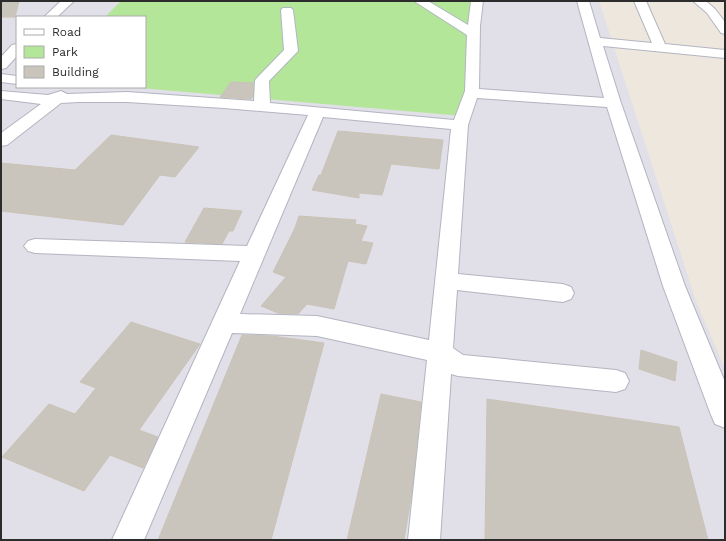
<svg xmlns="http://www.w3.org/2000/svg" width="726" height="541" viewBox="0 0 726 541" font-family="'Work Sans',sans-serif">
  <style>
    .industrial { fill: #e1dfe7; fill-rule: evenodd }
    .green { fill: #b4e699 }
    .building { fill: #c9c5bc; stroke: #cac3b7 }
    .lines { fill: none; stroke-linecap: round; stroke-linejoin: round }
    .minor-casing { stroke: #b2b5c0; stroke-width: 2 }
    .minor { fill: #fff; fill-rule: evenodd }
  </style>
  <rect width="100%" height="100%" fill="#eee7de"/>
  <!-- industrial -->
  <path class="industrial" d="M 1,1 L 599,1 L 696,301 L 725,369 L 725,540 L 1,540 ZM 17,17 L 145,17 L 145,87 L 17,87 Z"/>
  <!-- green -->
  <polygon class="green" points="121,1 483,1 463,116 128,87 145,87 145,17 105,17"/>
  <!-- building -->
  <g class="building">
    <polygon points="1,1 19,1 15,17 1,17"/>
    <polygon points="231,82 253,83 253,96 251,99 220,97"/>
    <polygon points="338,131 443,140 439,169 391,164 382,195 359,193 359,198 312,190 319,175 321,175"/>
    <polygon points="111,135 199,147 175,177 160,175 123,225 1,211 1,163 75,170"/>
    <polygon points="204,208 242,211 233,231 229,231 222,244 185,242"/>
    <polygon points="299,216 356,220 355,224 367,226 361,241 373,243 366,264 348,261 334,309 307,304 298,314 278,313 261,306 286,277 273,272 295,228"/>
    <polygon points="131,322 200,344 139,430 158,437 143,468 110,455 84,491 2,457 49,404 75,414 96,388 80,382"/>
    <polygon points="242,335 272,336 324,343 271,540 158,540"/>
    <polygon points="641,350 677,362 675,381 639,369"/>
    <polygon points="381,394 421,402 412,492 404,540 347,540"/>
    <polygon points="487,399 679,427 708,540 485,540"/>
  </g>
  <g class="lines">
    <!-- minor casing -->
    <g class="minor-casing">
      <g id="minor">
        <polygon points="61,1 74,1 57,17 44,17"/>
        <path d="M 414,1 L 428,1 L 468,25 L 471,1 L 483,1 L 480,26 L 479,89 L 604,98 L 577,1 L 589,1 L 600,38 L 652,43 L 634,1 L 646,1 L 665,44 L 725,50 L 725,58 L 603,46 L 621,103 L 685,286 L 725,382 L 725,428 L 715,424 L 711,415 L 663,286 L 607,107 L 477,98 L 468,125 L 458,274 L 563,284 L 571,287 L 574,293 L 571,299 L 563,302 L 457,290 L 453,348 L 463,355 L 616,370 L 625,373 L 629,381 L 625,389 L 616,392 L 458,376 L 451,374 L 440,540 L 408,540 L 427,360 L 317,336 L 232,333 L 144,540 L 112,540 L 240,261 L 35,253 L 28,251 L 24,246 L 28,241 L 35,239 L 247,246 L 308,115 L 224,108 L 127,102 L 78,102 L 61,103 L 7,145 L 1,146 L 1,133 L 41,104 L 1,99 L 1,91 L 48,95 L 61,91 L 67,94 L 127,92 L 254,101 L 255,80 L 284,50 L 281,10 L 283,8 L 291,8 L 293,10 L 298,51 L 269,81 L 270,103 L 454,120 L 465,91 L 467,35 ZM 323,117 L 451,129 L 429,340 L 317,316 L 240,314 Z"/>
        <polygon points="693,1 706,1 715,9 725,22 725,34 721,33 707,13"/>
        <polygon points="17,44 17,56 6,68 1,69 1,57 12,45"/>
        <polygon points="1,74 17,76 17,84 1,82"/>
      </g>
    </g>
    <!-- minor -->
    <use href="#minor" class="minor"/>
  </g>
  <!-- border -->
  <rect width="726" height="541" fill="none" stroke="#2c2c2c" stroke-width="4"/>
  <!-- legend -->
  <rect x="16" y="16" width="130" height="72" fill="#ffffff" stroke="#ababab"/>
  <rect x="24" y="29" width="20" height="6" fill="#ffffff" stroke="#ababab"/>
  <text x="52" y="36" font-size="12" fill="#2c2c2c">Road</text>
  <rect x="24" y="46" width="20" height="12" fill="#b4e699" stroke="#ababab"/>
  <text x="52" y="56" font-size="12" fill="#2c2c2c">Park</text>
  <rect x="24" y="66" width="20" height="12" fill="#c9c5bc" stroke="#ababab"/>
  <text x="52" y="76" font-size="12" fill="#2c2c2c">Building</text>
</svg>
